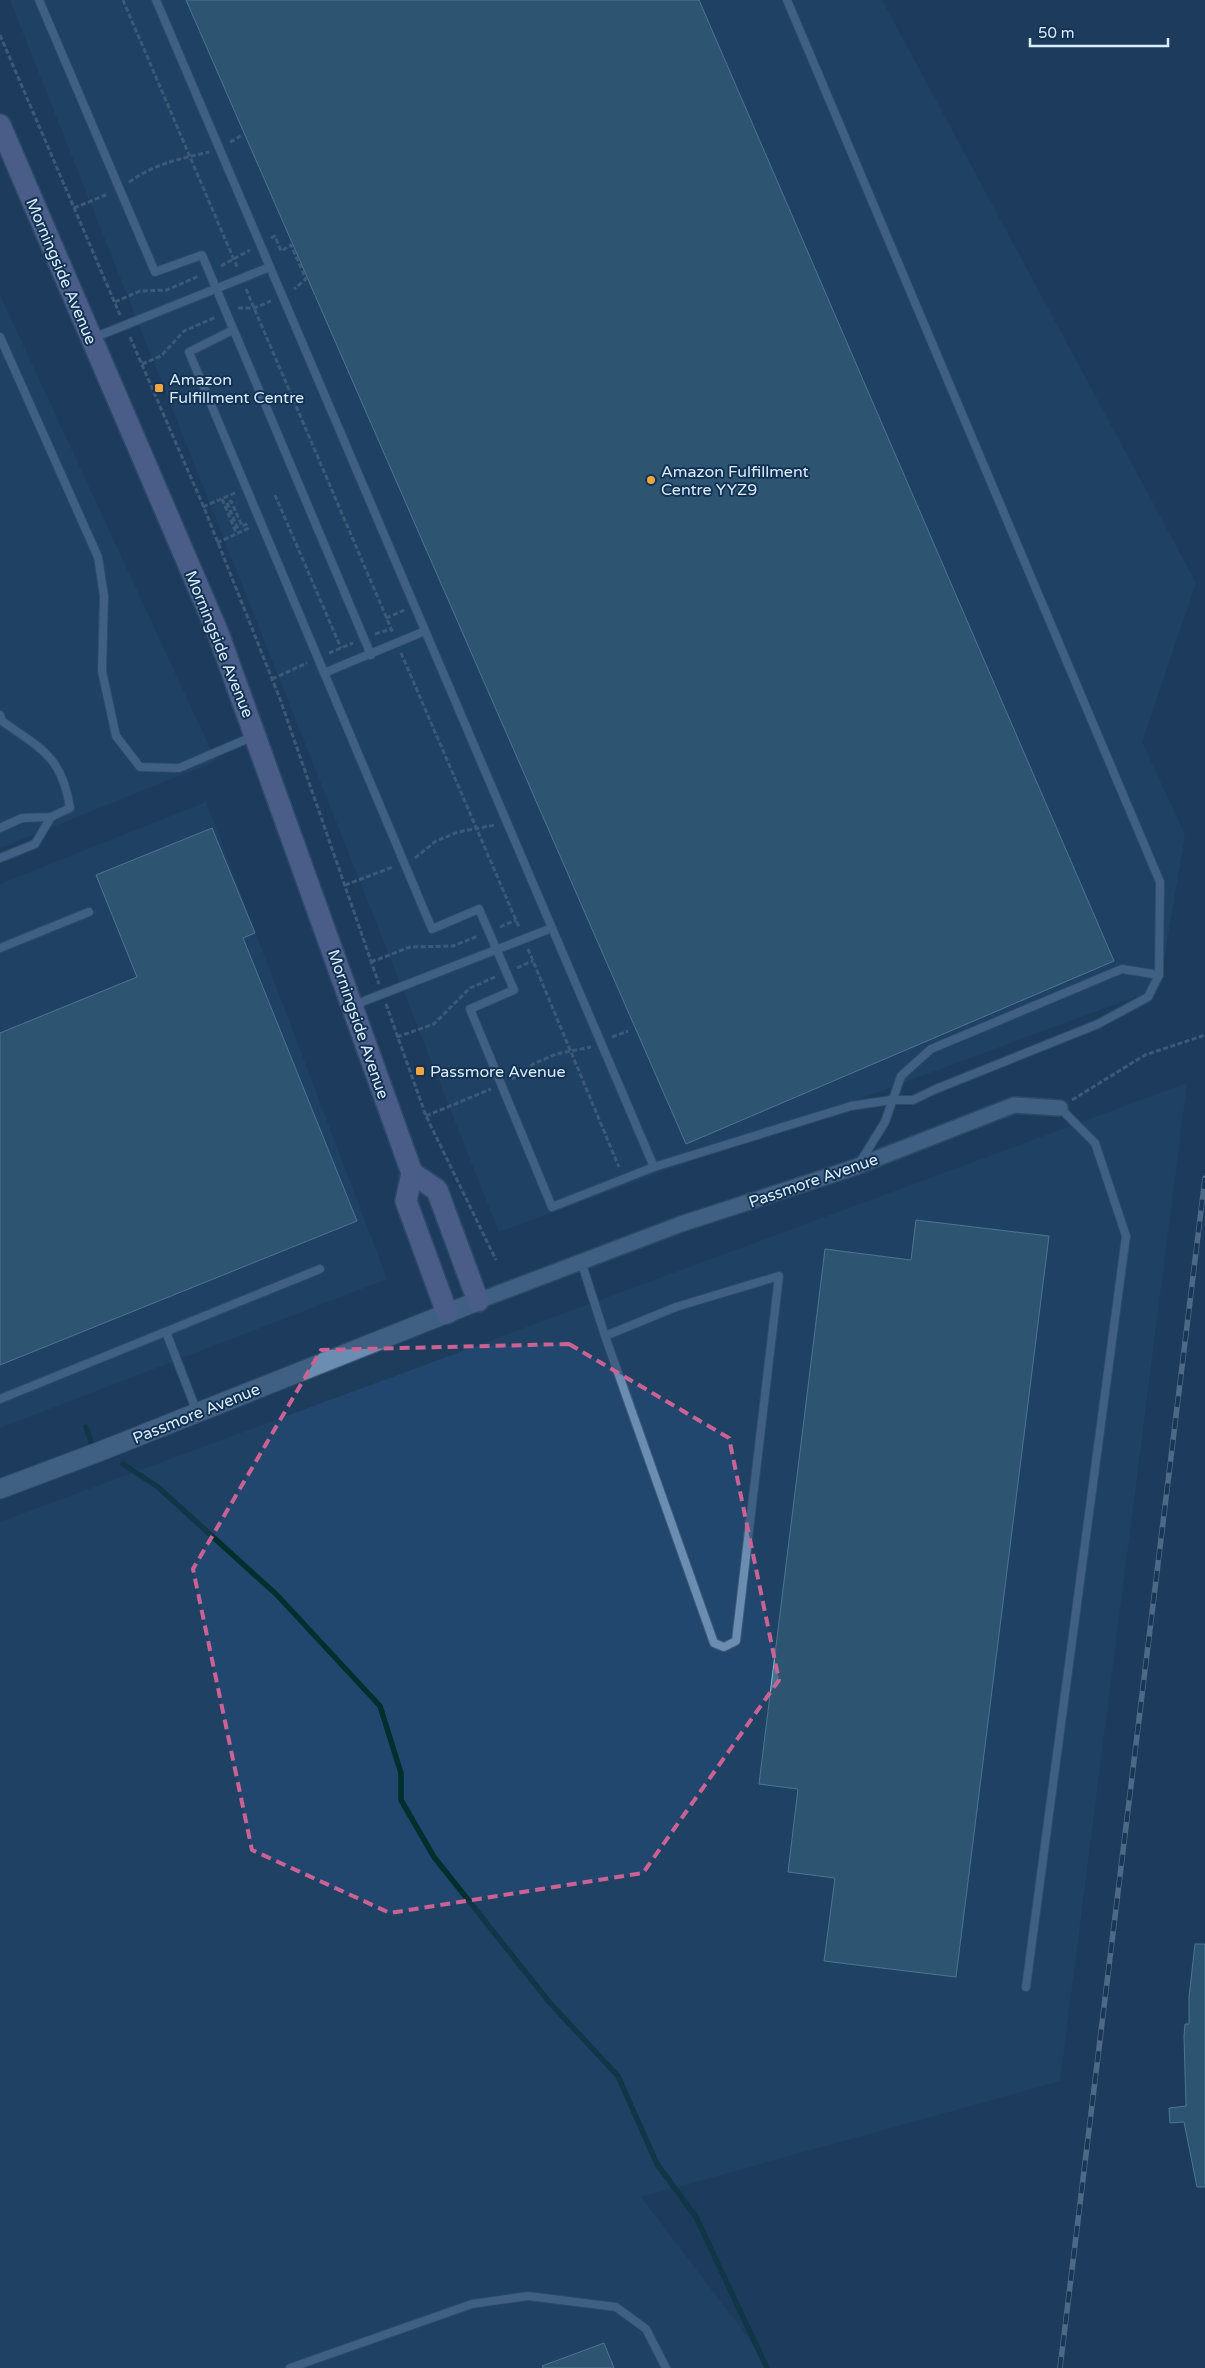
<svg xmlns="http://www.w3.org/2000/svg" width="1205" height="2368" viewBox="0 0 1205 2368" font-family="'Varela Round',sans-serif">
  <style>
    .built { fill: #22476e }
    .lines { fill: none; stroke-linecap: round; stroke-linejoin: round }
    .stream { stroke: #00302e; stroke-width: 5.5 }
    .building { fill: #41748d; stroke: #84b9d5 }
    .service-casing { stroke: #3f5b76; stroke-width: 10 }
    .minor-casing { stroke: #3f5b76; stroke-width: 18 }
    .tertiary-casing { stroke: #3f5b76; stroke-width: 21 }
    .secondary-casing { stroke: #3f5b76; stroke-width: 24 }
    .path { stroke: #627d99; stroke-width: 3; stroke-dasharray: 5 2.5; stroke-linecap: butt }
    .service { stroke: #6b8db2; stroke-width: 8 }
    .minor { stroke: #6b8db2; stroke-width: 15 }
    .tertiary { stroke: #6b8db2; stroke-width: 19 }
    .secondary { stroke: #8085bd; stroke-width: 21 }
    .rail-casing { stroke: #879fb8; stroke-width: 5.5 }
    .rail { stroke: #133252; stroke-width: 4; stroke-dasharray: 11; stroke-linecap: butt }
    .marked { fill: none; stroke: #ca6294; stroke-width: 4; stroke-dasharray: 10 6; stroke-linejoin: round }
    .poi-dot { fill: #f0a63f; stroke: #133252; stroke-width: 2 }
    .labels { text-anchor: middle; stroke-width: 4; stroke-linejoin: round; paint-order: stroke }
    .street-label { font-size: 16px; fill: #d8ebff; stroke: #133252 }
    .poi-label { font-size: 16px; fill: #d8ebff; stroke: #133252; text-anchor: start }
  </style>
  <rect width="100%" height="100%" fill="#1e3d5d"/>
  <!-- built -->
  <g class="built">
    <polygon points="10,0 882,0 1196,583 1142,742 1185,835 1159,988 499,1232"/>
    <polygon points="0,295 216,761 0,848"/>
    <polygon points="206,802 387,1279 0,1428 0,884"/>
    <polygon points="1187,1083 1060,2081 641,2197 771,2368 0,2368 0,1522"/>
  </g>
  <g class="lines">
    <!-- stream -->
    <g class="stream">
      <polyline points="86,1427 92,1445"/>
      <polyline points="123,1464 158,1487 277,1595 380,1706 401,1773 401,1800 434,1857 550,2003 618,2076 657,2164 696,2217 767,2368"/>
    </g>
  </g>
  <!-- building -->
  <g class="building">
    <polygon points="186,0 699,0 1114,961 686,1144"/>
    <polygon points="212,828 255,933 243,938 357,1221 0,1365 0,1033 137,977 96,875"/>
    <polygon points="916,1220 1049,1236 956,1977 824,1961 835,1878 788,1872 798,1789 759,1784 825,1249 911,1260"/>
    <polygon points="1195,1944 1205,1944 1205,2187 1197,2187 1184,2122 1170,2123 1169,2108 1186,2106 1184,2036 1185,2024 1189,2024 1189,1997"/>
    <polygon points="604,2343 614,2368 543,2368 542,2366"/>
  </g>
  <g class="lines">
    <!-- service casing -->
    <g class="service-casing">
      <g id="service">
        <polyline points="39,0 155,272 202,255 371,655"/>
        <polyline points="156,0 654,1167"/>
        <polyline points="233,330 189,352 432,929 479,909 514,990 470,1009 552,1207 654,1167 851,1106 891,1100 913,1100 936,1089 1098,1024 1148,997 1159,975 1160,882 787,0"/>
        <polyline points="0,337 98,557 104,596 102,671 116,736 140,767 179,768 254,736"/>
        <polyline points="93,338 270,267"/>
        <polyline points="324,673 425,631"/>
        <path d="M 0,715 L 2,721 C 41,749 62,756 70,808 L 51,817 L 22,818 L 0,828"/>
        <polyline points="0,858 35,844 51,817"/>
        <polyline points="0,948 89,912"/>
        <polyline points="354,1005 552,928"/>
        <polyline points="859,1164 885,1122 901,1076 931,1049 1122,969 1159,975"/>
        <polyline points="581,1261 605,1336 714,1643 724,1647 736,1641 779,1276 676,1307 605,1336"/>
        <polyline points="166,1332 197,1412"/>
        <polyline points="0,1399 320,1269"/>
        <polyline points="1026,1987 1126,1236 1095,1143 1060,1108"/>
        <polyline points="290,2368 472,2304 528,2296 616,2307 646,2329 666,2368"/>
      </g>
    </g>
    <!-- minor casing -->
    <g class="minor-casing">
      <polyline id="minor" points="478,1301 681,1224 850,1169 1014,1105 1060,1108"/>
    </g>
    <!-- tertiary casing -->
    <g class="tertiary-casing">
      <polyline id="tertiary" points="0,1489 101,1451 478,1301"/>
    </g>
    <!-- secondary casing -->
    <g class="secondary-casing">
      <g id="secondary">
        <polyline points="0,125 218,633 412,1173 406,1201 447,1313"/>
        <polyline points="412,1173 437,1190 478,1301"/>
      </g>
    </g>
    <!-- path -->
    <g class="path">
      <polyline points="123,0 237,267"/>
      <polyline points="0,35 120,315"/>
      <polyline points="230,142 241,136"/>
      <path d="M 129,182 C 157,163 176,160 209,152"/>
      <polyline points="74,208 108,194"/>
      <polyline points="271,238 275,236 281,251 291,245 306,279 294,289"/>
      <polyline points="221,266 250,250"/>
      <polyline points="246,289 393,633"/>
      <polyline points="115,302 140,291 167,290 199,276"/>
      <polyline points="238,308 254,308 271,301"/>
      <polyline points="130,337 205,510 280,699 379,984"/>
      <polyline points="142,364 161,356 184,331 216,317"/>
      <polyline points="275,495 341,648"/>
      <polyline points="222,499 235,530 238,529 227,503 231,501 242,526 249,523"/>
      <polyline points="203,507 235,493"/>
      <polyline points="217,543 251,527"/>
      <polyline points="386,618 405,610"/>
      <polyline points="375,634 391,629"/>
      <polyline points="329,653 353,643"/>
      <polyline points="401,653 519,927"/>
      <polyline points="272,679 307,663"/>
      <polyline points="415,858 436,841 458,832 495,825"/>
      <polyline points="345,885 393,867"/>
      <polyline points="500,927 516,920"/>
      <polyline points="528,949 619,1167"/>
      <polyline points="371,962 410,947 453,946 478,936"/>
      <polyline points="517,968 533,961"/>
      <polyline points="386,1004 426,1116 496,1260"/>
      <polyline points="397,1037 434,1024 470,988 495,977"/>
      <polyline points="612,1037 628,1031"/>
      <polyline points="512,1079 533,1064 556,1054 591,1047"/>
      <polyline points="1072,1100 1145,1055 1205,1035"/>
      <polyline points="426,1116 491,1089"/>
    </g>
    <!-- service -->
    <use href="#service" class="service"/>
    <!-- minor -->
    <use href="#minor" class="minor"/>
    <!-- tertiary -->
    <use href="#tertiary" class="tertiary"/>
    <!-- secondary -->
    <use href="#secondary" class="secondary"/>
    <!-- rail casing -->
    <g class="rail-casing">
      <polyline id="rail" points="1060,2368 1205,1178"/>
    </g>
    <!-- rail -->
    <use href="#rail" class="rail"/>
  </g>
  <!-- marked area -->
  <path d="M0 0H1205V2368H0ZM 569,1344 L 729,1438 L 779,1680 L 643,1873 L 390,1913 L 252,1850 L 193,1569 L 321,1350 Z" fill="#1e3d5d" fill-opacity=".55" fill-rule="evenodd"/>
  <path class="marked" d="M 569,1344 L 729,1438 L 779,1680 L 643,1873 L 390,1913 L 252,1850 L 193,1569 L 321,1350 Z"/>
  <!-- markers -->
  <g class="poi-dot">
    <rect x="154" y="383" width="10" height="10" rx="2.5"/>
    <circle cx="651" cy="480" r="5"/>
    <rect x="415" y="1066" width="10" height="10" rx="2.5"/>
  </g>
  <g class="labels">
    <!-- street labels -->
    <g class="street-label">
      <text transform="translate(62 271) rotate(67)" y="6">Morningside Avenue</text>
      <text transform="translate(220 644) rotate(68)" y="6">Morningside Avenue</text>
      <text transform="translate(359 1024) rotate(71)" y="6">Morningside Avenue</text>
      <text transform="translate(813 1180) rotate(-19)" y="6">Passmore Avenue</text>
      <text transform="translate(196 1413) rotate(-22)" y="6">Passmore Avenue</text>
    </g>
    <!-- poi labels -->
    <g class="poi-label">
      <text x="169" y="385">Amazon<tspan x="169" dy="18">Fulfillment Centre</tspan></text>
      <text x="661" y="477">Amazon Fulfillment<tspan x="661" dy="18">Centre YYZ9</tspan></text>
      <text x="430" y="1077">Passmore Avenue</text>
    </g>
  </g>
  <!-- scale -->
  <path d="M1030 38v8h138v-8" fill="none" stroke="#d8ebff" stroke-width="2.5"/>
  <text x="1038" y="38" font-size="15" fill="#d8ebff" stroke="#133252" stroke-width="4" paint-order="stroke">50 m</text>
</svg>
